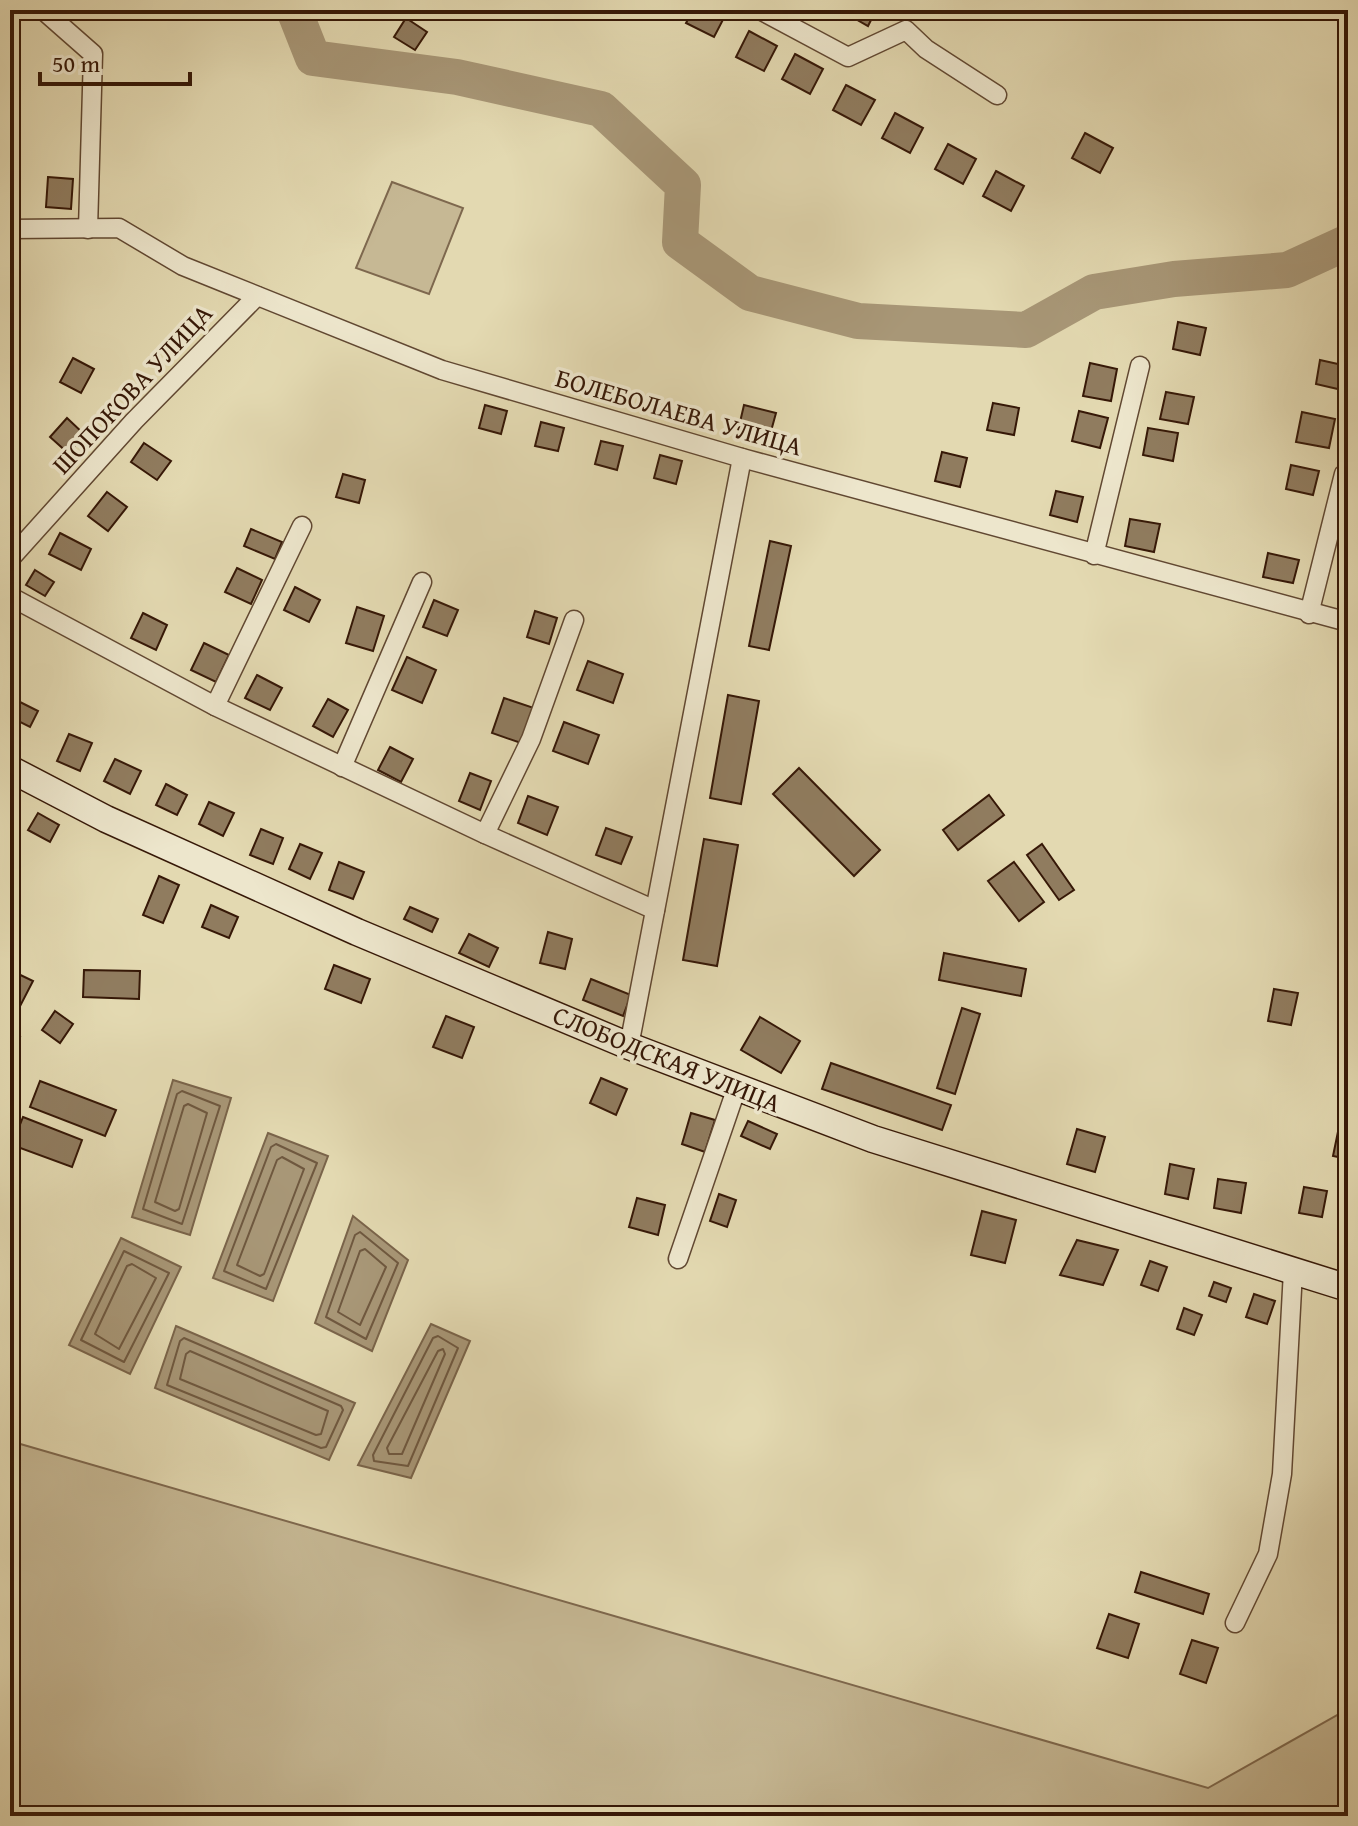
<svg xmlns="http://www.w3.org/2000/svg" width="1358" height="1826" viewBox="0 0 1358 1826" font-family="'Gentium Book Plus',serif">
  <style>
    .green { fill: #c6b894; stroke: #7e684e; stroke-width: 2 }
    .water { fill: #a89777; stroke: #7a644a; stroke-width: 2 }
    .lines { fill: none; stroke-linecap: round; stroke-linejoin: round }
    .shore { stroke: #6f583f; stroke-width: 2 }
    .river { stroke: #a89777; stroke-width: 36 }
    .building { fill: #907c5f; stroke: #361807; stroke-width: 2 }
    .street-casing { stroke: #614832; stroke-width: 21 }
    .secondary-casing { stroke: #361807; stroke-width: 29 }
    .street { stroke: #ede6cc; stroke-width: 18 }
    .secondary { stroke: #ede6cc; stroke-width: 26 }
    .labels { text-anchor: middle; stroke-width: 7; stroke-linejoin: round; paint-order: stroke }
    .street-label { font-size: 26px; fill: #361807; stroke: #ede6cc }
  </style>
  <rect width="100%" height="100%" fill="#e3d9b1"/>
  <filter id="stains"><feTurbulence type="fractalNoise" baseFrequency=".0025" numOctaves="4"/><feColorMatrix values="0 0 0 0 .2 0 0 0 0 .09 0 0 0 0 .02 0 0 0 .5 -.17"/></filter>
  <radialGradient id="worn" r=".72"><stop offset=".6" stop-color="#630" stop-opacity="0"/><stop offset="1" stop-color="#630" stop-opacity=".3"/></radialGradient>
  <!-- green -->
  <g class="green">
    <polygon points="392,182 463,208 429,294 356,268"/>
    <polygon points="10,1441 1208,1788 1348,1709 1348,1816 10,1816"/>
  </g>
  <!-- water -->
  <g class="water">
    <polygon points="173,1080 231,1098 190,1235 132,1217"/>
    <polygon points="268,1133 328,1156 273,1301 213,1278"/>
    <polygon points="353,1216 408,1260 372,1351 315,1323"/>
    <polygon points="121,1238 181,1267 130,1374 69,1345"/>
    <polygon points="431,1324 470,1341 411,1478 358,1465"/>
    <polygon points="176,1326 355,1403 329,1460 155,1388"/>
  </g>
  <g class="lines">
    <!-- shore -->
    <g class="shore">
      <polygon points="182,1091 220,1106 182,1224 143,1209 177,1094"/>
      <polygon points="188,1104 207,1113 179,1209 175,1211 155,1202 184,1106"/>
      <polygon points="276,1144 317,1163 266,1289 224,1271 271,1147"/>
      <polygon points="282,1157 304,1169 264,1274 260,1276 237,1265 277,1160"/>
      <polygon points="360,1232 398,1263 366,1339 326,1317 355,1235"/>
      <polygon points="365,1249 386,1267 360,1325 338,1312 360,1251"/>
      <polygon points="124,1251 169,1273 124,1362 81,1340"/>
      <polygon points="132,1264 156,1278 119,1349 95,1334 127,1266"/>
      <polygon points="438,1336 458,1348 408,1466 374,1461 373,1455 433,1338"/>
      <polygon points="184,1338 341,1406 343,1410 326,1447 321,1448 167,1385 180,1341"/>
      <polygon points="443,1349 445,1354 402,1454 389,1454 387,1448 438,1351"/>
      <polygon points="190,1351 328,1411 321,1434 316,1435 180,1379 186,1354"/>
    </g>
    <!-- river -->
    <polyline class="river" points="294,10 313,58 457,77 601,109 683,185 680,242 750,293 858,321 1026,330 1094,292 1174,279 1287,270 1348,242"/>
  </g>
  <!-- building -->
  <g class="building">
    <polygon points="693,10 727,12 714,37 686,23"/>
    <polygon points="840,10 876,10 868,26"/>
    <polygon points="406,18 427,32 415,50 394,37"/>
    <polygon points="749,31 777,46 764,71 736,57"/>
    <polygon points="795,54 823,69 810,94 782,79"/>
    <polygon points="846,85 875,100 861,125 833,110"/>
    <polygon points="895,113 923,128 910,153 882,138"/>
    <polygon points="1085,133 1113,148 1100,173 1072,158"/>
    <polygon points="948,144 976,159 963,184 935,169"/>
    <polygon points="996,171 1024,186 1011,211 983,196"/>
    <polygon points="48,177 73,179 71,209 46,207"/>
    <polygon points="1178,322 1206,328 1200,355 1173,349"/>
    <polygon points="73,358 94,369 81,393 60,382"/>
    <polygon points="1320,360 1347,366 1342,390 1316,384"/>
    <polygon points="1090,363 1117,369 1111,401 1083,396"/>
    <polygon points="1166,392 1194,397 1188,424 1160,419"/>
    <polygon points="993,403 1019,408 1014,435 987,430"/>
    <polygon points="485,405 507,411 501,434 479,428"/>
    <polygon points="744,405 776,413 768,442 737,435"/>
    <polygon points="1079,411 1108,418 1100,448 1072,441"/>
    <polygon points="1302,412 1335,419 1329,448 1296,442"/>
    <polygon points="67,418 85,435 68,453 50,437"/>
    <polygon points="541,422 564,428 558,451 535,446"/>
    <polygon points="1148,428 1178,433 1173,461 1143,455"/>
    <polygon points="601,441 623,446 617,470 595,464"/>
    <polygon points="144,443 171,461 157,480 131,462"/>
    <polygon points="942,452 967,458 960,487 935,481"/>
    <polygon points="660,455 682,461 676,484 654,478"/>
    <polygon points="1291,465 1319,471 1313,495 1286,489"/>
    <polygon points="343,474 365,480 359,503 336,497"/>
    <polygon points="1056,491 1083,497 1077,522 1050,515"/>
    <polygon points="107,492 127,507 108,531 88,516"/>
    <polygon points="1130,519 1160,524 1154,552 1125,546"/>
    <polygon points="251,529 282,542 275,559 244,546"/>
    <polygon points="60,533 91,549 81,570 49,554"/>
    <polygon points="770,541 791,546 769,650 749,646"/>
    <polygon points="1268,553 1299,560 1293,583 1263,577"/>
    <polygon points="237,568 262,580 251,604 225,592"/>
    <polygon points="35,570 54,582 45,596 26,585"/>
    <polygon points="295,587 320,600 309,622 284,610"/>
    <polygon points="434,600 458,610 447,636 423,627"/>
    <polygon points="357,607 384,616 373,651 346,643"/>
    <polygon points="535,611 557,618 549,644 527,637"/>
    <polygon points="143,613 167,625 156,650 131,638"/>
    <polygon points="204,643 229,655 216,682 191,670"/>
    <polygon points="407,657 436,670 422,703 392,690"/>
    <polygon points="588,661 623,674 613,703 577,690"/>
    <polygon points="257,675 282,688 270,710 245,698"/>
    <polygon points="728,695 759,701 741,804 710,798"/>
    <polygon points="10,697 38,711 30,727 10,717"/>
    <polygon points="504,698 534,708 521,743 492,733"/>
    <polygon points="328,699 348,710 333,737 313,726"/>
    <polygon points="564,722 599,735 588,764 553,751"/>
    <polygon points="69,734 92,743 80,771 57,761"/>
    <polygon points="390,747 413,759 401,782 378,770"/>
    <polygon points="115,759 141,771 130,794 104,781"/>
    <polygon points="799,768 880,850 854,876 773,794"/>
    <polygon points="470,773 491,781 480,810 459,801"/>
    <polygon points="166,784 187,795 177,815 156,805"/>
    <polygon points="989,795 1004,815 958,850 943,830"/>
    <polygon points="528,796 558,807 547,835 518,823"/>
    <polygon points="209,802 234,813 223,836 199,824"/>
    <polygon points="38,813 59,825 50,842 28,830"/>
    <polygon points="606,828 632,837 621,864 596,855"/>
    <polygon points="261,829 283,838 273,864 250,855"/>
    <polygon points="704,839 738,845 717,966 683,960"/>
    <polygon points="300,844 322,853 310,879 289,869"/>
    <polygon points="1042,844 1074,890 1059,900 1027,855"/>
    <polygon points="339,862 364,872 353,899 329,890"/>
    <polygon points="1014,862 1044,902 1019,921 988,881"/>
    <polygon points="159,876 179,885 163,923 143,915"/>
    <polygon points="211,905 238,917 229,938 202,927"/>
    <polygon points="410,907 438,919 432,932 404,919"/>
    <polygon points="548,932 572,939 565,969 540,963"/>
    <polygon points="469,934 498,948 489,967 459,953"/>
    <polygon points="944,953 1026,969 1021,996 939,980"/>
    <polygon points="334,965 370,979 361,1003 325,989"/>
    <polygon points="10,970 33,981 16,1014 10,1011"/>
    <polygon points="84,970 140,971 139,999 83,997"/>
    <polygon points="591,979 631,995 623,1016 583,1000"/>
    <polygon points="1274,989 1298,993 1291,1025 1268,1021"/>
    <polygon points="962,1008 980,1014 955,1094 937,1088"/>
    <polygon points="55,1011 73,1024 60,1043 42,1030"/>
    <polygon points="446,1016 474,1027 462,1058 433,1047"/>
    <polygon points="760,1017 800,1041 781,1073 741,1050"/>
    <polygon points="10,1032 20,1037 10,1057"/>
    <polygon points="831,1063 951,1105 942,1130 822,1089"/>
    <polygon points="601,1078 627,1089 616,1115 590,1103"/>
    <polygon points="40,1081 116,1110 105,1136 30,1107"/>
    <polygon points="691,1113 715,1120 705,1152 682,1144"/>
    <polygon points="23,1117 82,1140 72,1167 12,1145"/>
    <polygon points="748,1121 777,1134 770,1149 741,1136"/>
    <polygon points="1340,1122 1348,1124 1348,1159 1333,1156"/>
    <polygon points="1077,1129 1105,1137 1095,1172 1067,1164"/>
    <polygon points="1170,1164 1194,1169 1188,1199 1165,1194"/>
    <polygon points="1218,1179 1246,1183 1241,1213 1214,1208"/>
    <polygon points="1304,1187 1327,1191 1322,1217 1299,1213"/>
    <polygon points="719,1194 736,1200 727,1227 710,1221"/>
    <polygon points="637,1198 665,1205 658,1235 629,1227"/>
    <polygon points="982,1211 1016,1220 1005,1263 971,1255"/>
    <polygon points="1077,1240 1118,1250 1103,1285 1060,1275"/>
    <polygon points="1150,1261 1167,1267 1158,1291 1141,1285"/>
    <polygon points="1214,1282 1231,1288 1226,1302 1209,1296"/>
    <polygon points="1254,1294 1275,1301 1267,1324 1246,1317"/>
    <polygon points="1184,1308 1202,1315 1194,1335 1177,1329"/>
    <polygon points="1141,1572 1209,1594 1203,1614 1135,1592"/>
    <polygon points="1109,1614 1139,1624 1128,1658 1097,1648"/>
    <polygon points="1192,1640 1218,1648 1206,1683 1180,1674"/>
  </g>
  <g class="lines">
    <!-- street casing -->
    <g class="street-casing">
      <g id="street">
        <polyline points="43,10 93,54 88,229"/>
        <polyline points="760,10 848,57 906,30 926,49 997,95"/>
        <polyline points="10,229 119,228 183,266 442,370 742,458 1348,622"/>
        <polyline points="1094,555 1140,366"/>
        <polyline points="10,559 134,421 257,296"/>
        <polyline points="10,592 13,598 215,706 485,834 655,910"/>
        <polyline points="1309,614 1344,474"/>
        <polyline points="215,706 302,526"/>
        <polyline points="342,767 422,582"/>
        <polyline points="485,834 531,739 574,620"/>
        <polyline points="629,1046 742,458"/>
        <polyline points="678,1259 737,1087"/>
        <polyline points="1235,1623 1268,1554 1282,1474 1293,1271"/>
      </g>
    </g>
    <!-- secondary casing -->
    <g class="secondary-casing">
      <polyline id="secondary" points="10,769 106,819 357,932 629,1046 873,1139 1348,1288"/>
    </g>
    <!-- street -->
    <use href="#street" class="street"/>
    <!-- secondary -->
    <use href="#secondary" class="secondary"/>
  </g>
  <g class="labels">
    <!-- street labels -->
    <g class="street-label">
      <text transform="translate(132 389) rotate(-47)" y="9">ШОПОКОВА УЛИЦА</text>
      <text transform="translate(679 412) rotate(16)" y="9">БОЛЕБОЛАЕВА УЛИЦА</text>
      <text transform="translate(667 1059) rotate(22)" y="9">СЛОБОДСКАЯ УЛИЦА</text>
    </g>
  </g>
  <!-- margin -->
  <rect width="1358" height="1826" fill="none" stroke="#e3d9b1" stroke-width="40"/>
  <rect x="12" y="12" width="1334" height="1802" fill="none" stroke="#361807" stroke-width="4"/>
  <rect x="20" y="20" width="1318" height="1786" fill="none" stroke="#361807" stroke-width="2"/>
  <!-- scale -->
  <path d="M40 72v12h150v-12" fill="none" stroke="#361807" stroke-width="4"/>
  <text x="52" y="72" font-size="24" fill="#361807" stroke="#ede6cc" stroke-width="6" paint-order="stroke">50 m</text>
  <rect width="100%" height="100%" filter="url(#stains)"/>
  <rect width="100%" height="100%" fill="url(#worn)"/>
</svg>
